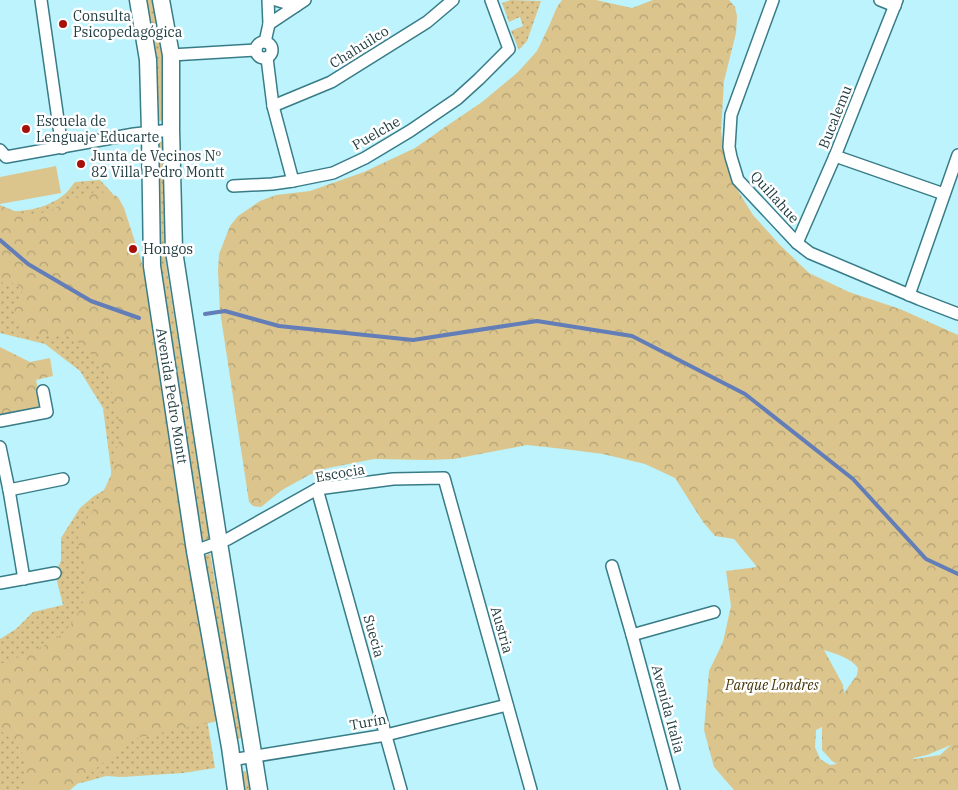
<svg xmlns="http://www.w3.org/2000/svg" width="958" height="790" viewBox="0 0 958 790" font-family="'IBM Plex Serif',serif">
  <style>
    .grass { fill: url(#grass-dots) }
    .park { fill: url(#park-crowns); fill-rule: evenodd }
    .pitch { fill: #dbc58d }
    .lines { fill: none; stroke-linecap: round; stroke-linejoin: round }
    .stream { stroke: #627db8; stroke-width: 4 }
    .minor-casing { stroke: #387c87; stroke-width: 14 }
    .secondary-casing { stroke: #387c87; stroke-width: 19 }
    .minor { stroke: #fff; stroke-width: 11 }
    .secondary { stroke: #fff; stroke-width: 16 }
    .poi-dot { fill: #a6120a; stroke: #fff; stroke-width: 2 }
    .labels { text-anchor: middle; stroke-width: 5; stroke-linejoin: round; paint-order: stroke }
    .poi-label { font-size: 14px; fill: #223e42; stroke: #fff; text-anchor: start }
    .street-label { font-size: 14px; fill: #223e42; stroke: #fff }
    .park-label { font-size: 14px; font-style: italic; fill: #45360a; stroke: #fff }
  </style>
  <defs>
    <pattern id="grass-dots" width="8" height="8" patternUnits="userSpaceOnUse" patternTransform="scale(1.25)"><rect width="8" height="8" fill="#dbc58d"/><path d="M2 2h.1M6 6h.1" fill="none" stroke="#b1a175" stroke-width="1.8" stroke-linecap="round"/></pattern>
    <pattern id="park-crowns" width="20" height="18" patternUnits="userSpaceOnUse" patternTransform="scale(1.25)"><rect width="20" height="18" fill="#dbc58d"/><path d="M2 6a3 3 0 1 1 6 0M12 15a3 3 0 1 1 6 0" fill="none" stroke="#b1a175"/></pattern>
  </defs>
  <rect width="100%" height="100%" fill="#bdf3fc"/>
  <!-- grass -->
  <g class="grass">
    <polygon points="145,0 154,0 163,56 164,120 159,121 156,115"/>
    <polygon points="511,0 541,1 527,41 519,50 511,31 523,26 520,17 509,22 502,3"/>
    <polygon points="159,141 163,142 166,264 210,541 202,545 155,244 157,145"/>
    <path d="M 100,180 L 112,193 L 119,214 L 198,664 L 215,768 L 183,773 L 122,777 L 106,776 L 85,782 L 58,787 L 56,790 L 0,790 L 0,639 L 16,629 L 33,612 L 63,605 L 55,573 L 61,561 L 61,538 L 80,508 L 94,496 L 113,485 L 103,408 L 80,371 L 45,344 L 0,333 L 0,211 C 22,213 51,208 67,192 C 70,189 72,185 75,182 Z"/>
    <polygon points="210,553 242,737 238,739 233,739 202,557"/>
    <polygon points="246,771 250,790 242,790 239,772"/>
  </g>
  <!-- park -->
  <g class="park">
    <path d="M 562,0 L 596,0 L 632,8 L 653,0 L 729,0 L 735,7 L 737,16 L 736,33 L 724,81 L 721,131 L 724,153 L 735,186 L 753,215 L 780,245 L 809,273 L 849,292 L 900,309 L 958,335 L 958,790 L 734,790 L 714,767 L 704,730 L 709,671 L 723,642 L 731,606 L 726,571 L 757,567 L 734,539 L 715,536 L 703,522 L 675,478 L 645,464 L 603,454 L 564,449 L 527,445 L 454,459 L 428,460 L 374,459 L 328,468 L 309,475 L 282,490 L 261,507 L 253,506 L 249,502 L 220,311 L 218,271 L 219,254 L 230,226 L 238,216 L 260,201 L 276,195 L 310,191 L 364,172 L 415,148 L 451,123 L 482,102 L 517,73 L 528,61 L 537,51 L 549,26 L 557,7 ZM 824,650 C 836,654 851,658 858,668 L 857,675 L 844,693 L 843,685 ZM 822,727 L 822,750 L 832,761 L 837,764 L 830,765 L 820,759 L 815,747 L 816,730 ZM 951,745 L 940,755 L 915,759 L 913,758 L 927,755 Z"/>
    <path d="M 96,192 L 110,193 L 118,197 L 124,208 L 144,269 L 222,718 L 214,722 L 140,737 L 127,743 L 70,790 L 25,790 C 26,755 27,752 0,730 L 0,664 C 18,658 48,646 62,634 C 78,620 90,593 86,572 C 84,561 75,542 79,531 C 82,523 90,516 94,509 C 100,498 110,479 114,467 C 116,462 115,457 116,452 C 118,444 121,438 121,430 L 108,376 L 99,362 L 87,350 L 74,339 L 59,333 L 45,336 L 35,335 L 22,330 L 15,320 L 15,308 L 17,302 L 22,296 L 22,288 L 15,283 L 4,284 L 0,280 L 0,205 C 9,209 20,214 30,214 C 48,215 65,203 81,196 C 86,194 91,193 96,192 Z"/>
    <polygon points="0,347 30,362 50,358 53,376 36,380 42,407 0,417"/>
  </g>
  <!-- pitch -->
  <polygon class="pitch" points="56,166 61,193 0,204 0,177"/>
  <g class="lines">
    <!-- stream -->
    <g class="stream">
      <polyline points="0,240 28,264 91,301 139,318"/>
      <polyline points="205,314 225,311 279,326 413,340 537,321 632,336 745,394 853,479 926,559 958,574"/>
    </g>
    <!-- minor casing -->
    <g class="minor-casing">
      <g id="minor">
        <polyline points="41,0 62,148"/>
        <polyline points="276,0 296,6"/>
        <polyline points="773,0 731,115 729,147 731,157 738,180 797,243 810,253 919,299 958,314"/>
        <polyline points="880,0 895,6"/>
        <polyline points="269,24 305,0"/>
        <circle cx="264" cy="50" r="8"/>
        <polyline points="265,42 269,24 268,0"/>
        <polyline points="171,55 256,50"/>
        <polyline points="267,58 273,106 293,181"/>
        <polyline points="273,106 331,82 427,22 453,0"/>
        <polyline points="0,150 6,157 134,134 171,130"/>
        <polyline points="835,156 944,194"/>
        <polyline points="233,186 272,184 293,181 333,173 365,158 410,131 457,99 479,79 509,49 491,0"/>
        <polyline points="797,243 835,156 897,0"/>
        <polyline points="909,295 958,155"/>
        <polyline points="0,421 47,412 43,391"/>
        <polyline points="0,447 9,490 24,579"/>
        <polyline points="317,489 401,790"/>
        <polyline points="9,490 63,479"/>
        <polyline points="195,551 228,539 317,489 393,479 444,478 531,790"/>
        <polyline points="612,566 632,635 674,790"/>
        <polyline points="0,583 55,573"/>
        <polyline points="632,635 714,612"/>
        <polyline points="231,760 386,735 507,705"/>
      </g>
    </g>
    <!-- secondary casing -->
    <g class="secondary-casing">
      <g id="secondary">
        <polyline points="138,0 148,60 150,132 152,266 195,551 230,747 236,790"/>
        <polyline points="161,0 171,55 171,130 174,251 219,543 259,790"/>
      </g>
    </g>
    <!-- minor -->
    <use href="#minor" class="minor"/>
    <!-- secondary -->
    <use href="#secondary" class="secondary"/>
  </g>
  <!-- markers -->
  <g class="poi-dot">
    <circle cx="63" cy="24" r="5"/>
    <circle cx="26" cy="129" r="5"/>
    <circle cx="81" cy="164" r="5"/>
    <circle cx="133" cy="249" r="5"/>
  </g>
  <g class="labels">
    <!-- poi labels -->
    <g class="poi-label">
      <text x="73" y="21">Consulta<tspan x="73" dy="16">Psicopedagógica</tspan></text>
      <text x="36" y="126">Escuela de<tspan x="36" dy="16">Lenguaje Educarte</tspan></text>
      <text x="91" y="161">Junta de Vecinos Nº<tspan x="91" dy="16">82 Villa Pedro Montt</tspan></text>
      <text x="143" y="254">Hongos</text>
    </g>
    <!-- street labels -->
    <g class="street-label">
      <text transform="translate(359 47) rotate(-32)" y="5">Chahuilco</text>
      <text transform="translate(835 117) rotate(-68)" y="5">Bucalemu</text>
      <text transform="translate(376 133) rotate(-30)" y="5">Puelche</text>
      <text transform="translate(775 197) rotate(48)" y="5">Quillahue</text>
      <text transform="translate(172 396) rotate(81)" y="5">Avenida Pedro Montt</text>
      <text transform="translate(340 473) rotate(-10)" y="5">Escocia</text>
      <text transform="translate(502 630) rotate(74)" y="5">Austria</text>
      <text transform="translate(374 636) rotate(74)" y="5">Suecia</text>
      <text transform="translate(668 709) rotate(75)" y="5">Avenida Italia</text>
      <text transform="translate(368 722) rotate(-10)" y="5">Turín</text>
    </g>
    <!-- park labels -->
    <g class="park-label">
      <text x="772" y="690">Parque Londres</text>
    </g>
  </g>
</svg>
